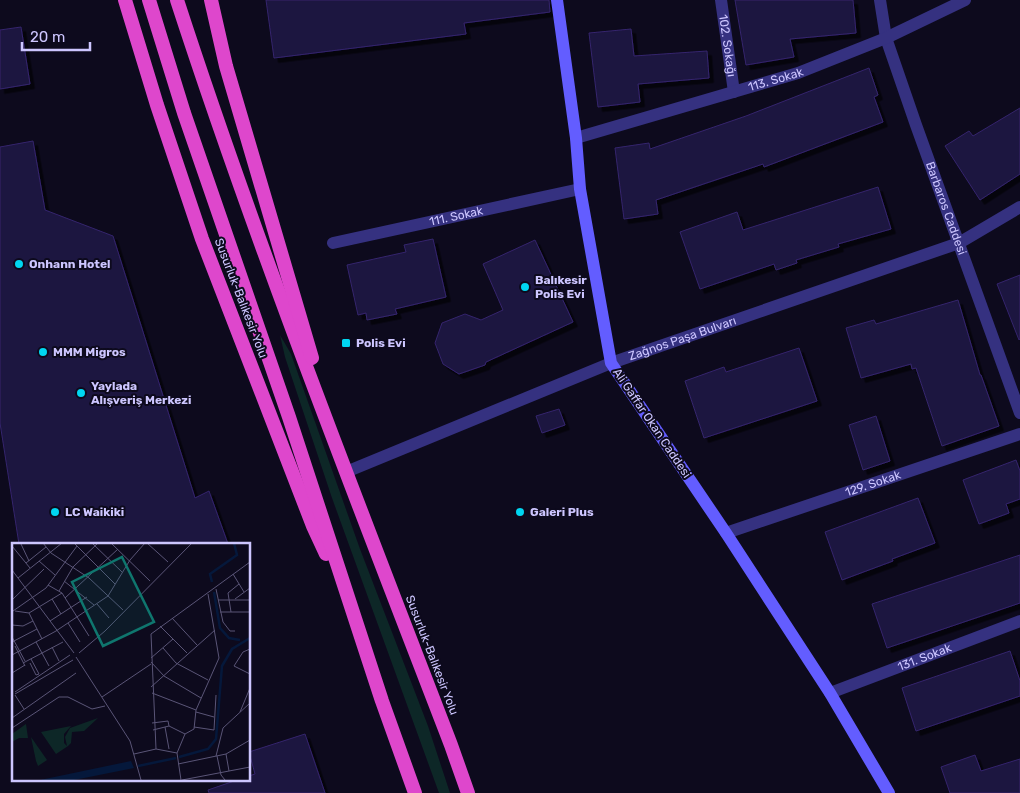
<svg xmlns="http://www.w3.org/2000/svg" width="1020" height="793" viewBox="0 0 1020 793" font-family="Rubik,sans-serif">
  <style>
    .green { fill: #0d2727 }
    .building { fill: #1e153f; stroke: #34256d; filter: url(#shadow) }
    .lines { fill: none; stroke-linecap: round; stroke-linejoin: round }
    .minor { stroke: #353180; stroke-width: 12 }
    .secondary { stroke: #635dff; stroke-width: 12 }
    .trunk { stroke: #de47cc; stroke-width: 14 }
    .poi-dot { fill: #00d6f1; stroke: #0d0a1d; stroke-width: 2 }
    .labels { text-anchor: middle; stroke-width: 4; stroke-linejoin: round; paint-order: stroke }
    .street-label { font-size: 12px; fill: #cdc6ff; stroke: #0d0a1d }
    .poi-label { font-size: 12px; font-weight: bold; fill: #cdc6ff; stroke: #0d0a1d; text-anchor: start }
    .inset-river { fill: none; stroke: #05183b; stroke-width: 2.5 }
    .inset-road { fill: none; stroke: #5a5577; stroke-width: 1 }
    .view { fill: #0f766e; fill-opacity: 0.15; stroke: #0f766e; stroke-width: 2.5 }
    .inset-edge { fill: none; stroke: #cdc6ff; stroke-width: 2.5 }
  </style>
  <defs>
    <filter id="shadow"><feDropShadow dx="4.5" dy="4.5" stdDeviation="0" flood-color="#0009"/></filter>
  </defs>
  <rect width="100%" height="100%" fill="#0d0a1d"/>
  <!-- green -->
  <polygon class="green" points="280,335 291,354 360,549 428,726 450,793 439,793 332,498 285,357"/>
  <!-- building -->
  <g class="building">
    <polygon points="266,0 549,0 550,12 464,23 466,34 274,58"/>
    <polygon points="735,0 853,0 856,33 790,39 794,57 746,65"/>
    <polygon points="21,27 30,84 0,89 0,30"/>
    <polygon points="631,29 634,56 707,51 709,78 638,84 640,102 598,107 589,33"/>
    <polygon points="869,68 878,95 874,97 883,122 764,167 763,164 656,200 658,214 624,219 615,148 649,143 650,149 746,116"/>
    <polygon points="1020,108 1020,174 980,200 945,146 969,131 973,136"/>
    <polygon points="33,141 45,210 113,236 195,498 209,491 228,544 19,544 0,423 0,147"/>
    <polygon points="878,187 891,229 838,244 839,247 796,260 797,263 776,270 774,264 700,289 680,232 737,212 743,230"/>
    <polygon points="433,239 446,297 395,309 397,314 367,320 366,313 358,315 347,265 406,252 404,245"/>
    <polygon points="535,240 573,322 486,362 485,365 459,374 443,364 435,343 442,323 465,314 481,320 503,310 483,264"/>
    <polygon points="1020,275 1020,339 1019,340 997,284"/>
    <polygon points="958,300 980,375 981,375 999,426 942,446 916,368 912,369 911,364 861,378 846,328 874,320 876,324"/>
    <polygon points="799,348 817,401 704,438 685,381 724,367 726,372"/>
    <polygon points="559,409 565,425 542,433 536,416"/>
    <polygon points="876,416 890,461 863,470 849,425"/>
    <polygon points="1016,460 1020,471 1020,499 1006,504 1009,513 979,524 963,480"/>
    <polygon points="918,498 935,543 892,559 893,561 842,580 825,532"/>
    <polygon points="1020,555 1020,603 887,648 872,604"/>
    <polygon points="1010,651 1020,681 1020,696 916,731 902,688"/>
    <polygon points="305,734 325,793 209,793 208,790 240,779 249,779 249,776 255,774 249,752"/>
    <polygon points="975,755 981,771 1020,759 1020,793 950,793 941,767"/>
  </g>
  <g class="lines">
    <!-- minor -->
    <g class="minor">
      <path id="s1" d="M 721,0 L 734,92"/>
      <path id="s2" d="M 880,0 L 886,38 L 916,125 L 1020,413"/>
      <path id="s3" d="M 576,138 L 798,73 L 886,38 L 965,0"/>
      <path id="s4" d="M 333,243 L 580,189"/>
      <path id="s5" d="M 346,472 L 611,363 L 959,243 L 1020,207"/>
      <path id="s6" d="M 726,533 L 1020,434"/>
      <path id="s7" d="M 830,693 L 1020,621"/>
    </g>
    <!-- secondary -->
    <polyline class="secondary" points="557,0 576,138 580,189 611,363 726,533 830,693 889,793"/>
    <!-- trunk -->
    <g class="trunk">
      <polyline points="125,0 157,105 202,239 313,526 326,554"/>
      <polyline points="149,0 184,113 289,417 382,701 415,793"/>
      <path d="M 177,0 C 259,252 356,498 451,745 L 468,793"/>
      <polyline points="211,0 226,66 312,358"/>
    </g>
  </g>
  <!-- markers -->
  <g class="poi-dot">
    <circle cx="19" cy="264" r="5"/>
    <circle cx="525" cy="287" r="5"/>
    <rect x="341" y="338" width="10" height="10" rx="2.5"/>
    <circle cx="43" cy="352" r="5"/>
    <circle cx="81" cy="393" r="5"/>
    <circle cx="55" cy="512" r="5"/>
    <circle cx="520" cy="512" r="5"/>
  </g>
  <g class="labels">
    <!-- street labels -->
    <g class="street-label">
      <text dy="4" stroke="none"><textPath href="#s1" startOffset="46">102. Sokağı</textPath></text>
      <text dy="4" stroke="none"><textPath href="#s3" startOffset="208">113. Sokak</textPath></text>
      <text dy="4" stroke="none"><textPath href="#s2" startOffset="219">Barbaros Caddesi</textPath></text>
      <text dy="4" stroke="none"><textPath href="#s4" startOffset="126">111. Sokak</textPath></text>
      <text transform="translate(241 298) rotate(69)" y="4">Susurluk-Balıkesir Yolu</text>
      <text dy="4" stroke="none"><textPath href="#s5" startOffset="362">Zağnos Paşa Bulvarı</textPath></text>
      <text transform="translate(652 423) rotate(56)" y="4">Ali Gaffar Okan Caddesi</text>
      <text dy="4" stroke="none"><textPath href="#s6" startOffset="155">129. Sokak</textPath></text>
      <text transform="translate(432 655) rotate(69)" y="4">Susurluk-Balıkesir Yolu</text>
      <text dy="4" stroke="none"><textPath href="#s7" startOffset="101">131. Sokak</textPath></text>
    </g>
    <!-- poi labels -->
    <g class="poi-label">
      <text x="29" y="268">Onhann Hotel</text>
      <text x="535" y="284">Balıkesir<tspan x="535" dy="14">Polis Evi</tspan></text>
      <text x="356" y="347">Polis Evi</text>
      <text x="53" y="356">MMM Migros</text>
      <text x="91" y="390">Yaylada<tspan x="91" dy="14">Alışveriş Merkezi</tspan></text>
      <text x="65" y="516">LC Waikiki</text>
      <text x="530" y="516">Galeri Plus</text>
    </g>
  </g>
  <!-- overview -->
  <g transform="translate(12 543)">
    <rect width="238" height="238" fill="#0d0a1d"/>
    <path d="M 86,175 L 72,188 L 60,189 L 59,200 L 56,203 L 44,211 L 29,189 L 59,183 L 52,191 L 52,200 L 55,203 L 53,194 L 58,185 ZM 14,181 L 16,195 L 7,195 L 0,199 L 0,191 ZM 19,194 L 35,217 L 26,223 L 24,218 Z" fill="#0d2727"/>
    <path d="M 119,218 L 122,225 L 62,237 L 28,237 Z" fill="#05183b"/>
    <path class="inset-river" d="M 200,39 L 198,31 L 225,12 L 222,0M 202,49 L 208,85 L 217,95 L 228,97M 167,214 L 196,206 L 204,196 L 210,123 L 220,106 L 238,95M 126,223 L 164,215"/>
    <path class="inset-road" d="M 31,0 L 39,10 L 77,35 L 111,67M 62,0 L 103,41M 80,0 L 110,29M 99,0 L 138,38M 135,0 L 156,19M 9,1 L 17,18M 0,3 L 18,25M 27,18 L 43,32M 14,20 L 34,4M 0,27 L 62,110M 221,31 L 232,49M 6,35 L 50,0M 52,38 L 82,62M 36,42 L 50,50 L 77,93M 204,46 L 211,79 L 218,88 L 223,88M 47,48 L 61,24 L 86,0M 53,55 L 106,6M 40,56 L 49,71M 223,56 L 238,45M 0,57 L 32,26M 206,57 L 238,57M 85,61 L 97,75M 0,63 L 0,85M 1,68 L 34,45 L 65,3M 3,68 L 17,70 L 30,96M 208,69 L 238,69M 219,69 L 216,50 L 227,41M 17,70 L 50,50M 160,75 L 185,102M 38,78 L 75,54M 56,80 L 68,99M 0,82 L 11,83 L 21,78M 148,83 L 175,110M 44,88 L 96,53 L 118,17 L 133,0M 0,94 L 13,118M 0,99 L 25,86M 24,99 L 37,123M 3,103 L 13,123M 40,104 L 47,118M 151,105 L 164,120 L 196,137M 238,106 L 231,109 L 222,123 L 238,131M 67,110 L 93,88 L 180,0M 0,112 L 44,88M 64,114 L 118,198 L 129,237M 139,115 L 161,96M 139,119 L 152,133 L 189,155M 11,120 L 51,99M 18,120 L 24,132 L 27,131 L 19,116M 0,130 L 13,122M 139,144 L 203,87M 3,149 L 58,112M 140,150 L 184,167M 3,151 L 61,117M 3,152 L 12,166M 90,154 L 139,121M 184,169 L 202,174M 228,169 L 238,145M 0,175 L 64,130M 140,180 L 156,178 L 157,183M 153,184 L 157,206M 182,184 L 202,187 L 204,152M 0,185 L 47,154 L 56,154 L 80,166 L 93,163M 141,187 L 157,183 L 173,191M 144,206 L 139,91 L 238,19M 122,211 L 144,206 L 165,210M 214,211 L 217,228M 204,213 L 211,185 L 238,160M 205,213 L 209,232 L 213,237M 166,221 L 214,211 L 238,197M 169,237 L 165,210 L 173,191 L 182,186 L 184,167 L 207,115 L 196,51M 170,237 L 238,224"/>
    <path class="view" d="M 110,14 L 142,79 L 91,103 L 60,39 Z"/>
    <rect width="238" height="238" class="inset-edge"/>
  </g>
  <!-- scale -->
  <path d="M22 42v8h68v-8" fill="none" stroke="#cdc6ff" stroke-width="2.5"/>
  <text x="30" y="42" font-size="15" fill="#cdc6ff" stroke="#0d0a1d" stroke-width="4" paint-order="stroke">20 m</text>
</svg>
